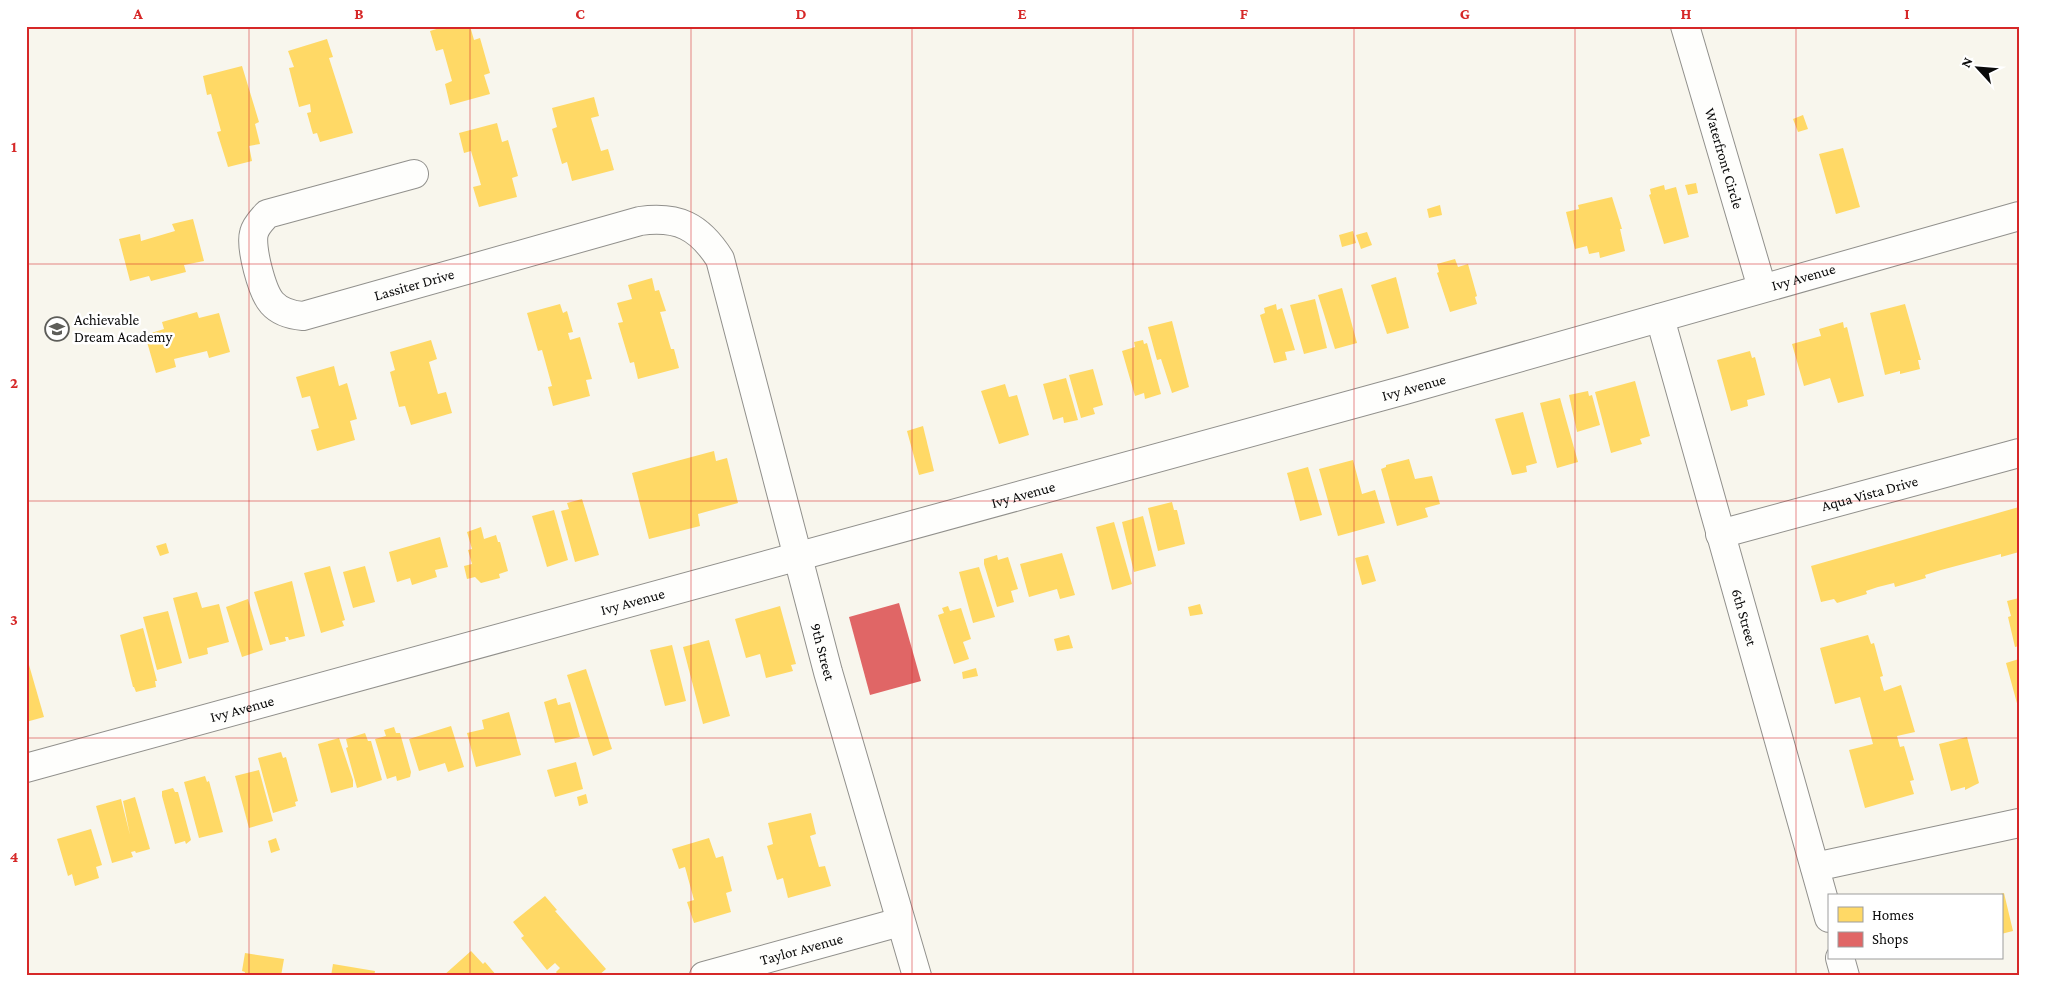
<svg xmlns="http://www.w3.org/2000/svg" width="2045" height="1002" viewBox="0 0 2045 1002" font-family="'Crimson Pro',serif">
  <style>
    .homes { fill: #ffd966 }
    .shops { fill: #e06666 }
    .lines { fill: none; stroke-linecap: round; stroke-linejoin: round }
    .minor-casing { stroke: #91908c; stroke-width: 30 }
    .minor { stroke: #fefefc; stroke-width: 28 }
    .grid { fill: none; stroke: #d62828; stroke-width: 1; stroke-opacity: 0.55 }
    .labels { text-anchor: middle; stroke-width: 5; stroke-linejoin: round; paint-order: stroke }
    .street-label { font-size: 15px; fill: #0a0a0a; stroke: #fff }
    .poi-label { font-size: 15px; fill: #0a0a0a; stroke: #fff; text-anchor: start }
    .neatline { fill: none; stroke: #d62828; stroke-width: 2 }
    .grid-label { font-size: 16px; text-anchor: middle; font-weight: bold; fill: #d62828 }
  </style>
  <rect width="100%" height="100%" fill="#f8f6ed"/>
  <!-- homes -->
  <g class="homes">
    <polygon points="446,26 470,26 474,40 480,38 490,73 484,75 490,94 450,105 445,84 452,81 443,49 436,51 430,31"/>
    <polygon points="327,39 333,57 329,58 353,133 320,142 317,133 313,134 307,113 311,112 310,104 299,107 289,68 294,67 288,51"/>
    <polygon points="242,66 259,122 255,124 260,144 249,146 252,161 228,167 217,132 221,131 211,94 207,95 203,76"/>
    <polygon points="594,97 599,116 591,118 601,151 608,149 614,170 572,181 567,162 562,164 552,129 557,127 552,108"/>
    <polygon points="1803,115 1808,129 1798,132 1793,119"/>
    <polygon points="497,123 502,142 508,140 518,176 512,178 517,197 479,207 473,187 481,185 471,151 464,153 459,133"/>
    <polygon points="1843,148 1860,207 1836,214 1819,154"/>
    <polygon points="1696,183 1698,193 1688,195 1685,185"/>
    <polygon points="1664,185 1665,190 1676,187 1689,237 1664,244 1649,195 1651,194 1650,189"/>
    <polygon points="1612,197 1622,229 1620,229 1625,251 1600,258 1599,252 1589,254 1587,246 1575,249 1566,212 1579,209 1578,205"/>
    <polygon points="1440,205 1442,215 1429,218 1427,209"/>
    <polygon points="193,219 204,261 184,265 186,272 151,281 149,276 130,281 119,239 140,234 141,241 175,231 172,224"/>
    <polygon points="1353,231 1356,243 1342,247 1339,235"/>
    <polygon points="1367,232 1372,245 1361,249 1356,235"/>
    <polygon points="1455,259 1458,267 1468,264 1477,296 1475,297 1477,304 1450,312 1437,273 1439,272 1437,264"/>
    <polygon points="1396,277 1409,328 1387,334 1371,285"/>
    <polygon points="652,278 655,291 659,290 666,311 660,312 671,349 674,349 679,368 638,379 634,362 630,363 618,323 623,322 617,303 632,299 628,285"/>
    <polygon points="1342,288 1357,343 1335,349 1318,295"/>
    <polygon points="1315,299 1327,348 1304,354 1290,305"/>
    <polygon points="560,304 563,313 567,311 573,332 568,333 570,340 580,337 592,379 586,380 590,396 553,406 548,387 552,386 542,350 538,351 527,313"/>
    <polygon points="1276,304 1277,310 1282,308 1295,350 1285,352 1287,360 1274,363 1260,315 1265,313 1264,308"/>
    <polygon points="1905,304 1921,360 1918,360 1920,369 1900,374 1900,371 1885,375 1870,313"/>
    <polygon points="197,312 199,318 219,313 230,352 209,358 207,351 174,359 176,367 156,373 145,335 164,329 162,322"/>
    <polygon points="1172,321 1189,387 1172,393 1161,359 1157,360 1148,327"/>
    <polygon points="1843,322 1844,328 1847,327 1864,396 1838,403 1830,378 1804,386 1792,344 1821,336 1819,329"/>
    <polygon points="431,340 437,359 429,362 438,394 446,392 452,413 411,425 405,406 399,407 390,372 395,370 390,352"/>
    <polygon points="1143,340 1144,344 1147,343 1161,394 1145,399 1144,393 1135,396 1122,351 1135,347 1134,342"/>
    <polygon points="1750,351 1752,358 1755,357 1765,395 1747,400 1748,406 1731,411 1717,360"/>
    <polygon points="334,366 339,386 347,383 357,419 350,421 355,440 317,451 311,430 319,428 310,396 302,398 296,377"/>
    <polygon points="1093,369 1103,405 1093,408 1095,414 1081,418 1069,375"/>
    <polygon points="1066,378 1078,420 1064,423 1063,417 1053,420 1043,384"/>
    <polygon points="1635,381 1650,436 1640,439 1642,444 1611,453 1595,392"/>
    <polygon points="1005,384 1009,397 1017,395 1029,435 999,444 981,391"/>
    <polygon points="1588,391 1589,396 1592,395 1600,425 1577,432 1569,395"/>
    <polygon points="1560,398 1578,462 1557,468 1540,403"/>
    <polygon points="1523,412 1537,463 1526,466 1527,472 1512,475 1495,419"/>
    <polygon points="923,426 934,471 919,475 907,431"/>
    <polygon points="714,451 716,461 727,458 738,503 698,514 700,526 649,539 632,473"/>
    <polygon points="1409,459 1415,479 1432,476 1440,504 1425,508 1428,517 1397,526 1381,469 1386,467 1386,465"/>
    <polygon points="1353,460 1362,494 1375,490 1385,523 1338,536 1319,469"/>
    <polygon points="1308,467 1322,515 1300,521 1287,473"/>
    <polygon points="582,499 599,555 575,562 561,511 569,509 567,503"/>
    <polygon points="1172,502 1174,510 1177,510 1185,544 1158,551 1148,508"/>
    <polygon points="2019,507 2019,552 2001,557 2001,554 1941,570 1925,575 1926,578 1895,587 1894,583 1878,587 1866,591 1867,594 1837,603 1834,599 1821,602 1811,566"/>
    <polygon points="554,510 568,560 547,567 532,516"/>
    <polygon points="1143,516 1156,566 1134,572 1122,522"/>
    <polygon points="1114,522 1132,584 1112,590 1096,527"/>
    <polygon points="481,527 484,539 496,535 498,542 500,542 508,571 499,574 500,578 481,583 475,577 467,579 464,566 472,564 468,550 472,549 467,532"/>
    <polygon points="440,537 448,567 435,570 437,577 412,585 410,578 397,582 389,552"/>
    <polygon points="166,543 169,553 160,556 156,546"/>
    <polygon points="1062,553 1075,595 1060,599 1057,589 1029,597 1020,564"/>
    <polygon points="997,555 998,560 1008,557 1018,589 1011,591 1014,602 997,607 984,564 984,559"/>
    <polygon points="1368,555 1376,581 1362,585 1355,558"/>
    <polygon points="330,566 345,620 342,621 344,626 321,633 304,573"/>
    <polygon points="365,566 375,602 353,608 343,572"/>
    <polygon points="979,567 995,617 973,623 959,572"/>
    <polygon points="292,581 305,636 289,640 288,637 285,637 286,641 270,645 254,592"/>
    <polygon points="197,592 202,608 219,604 229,642 207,648 208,654 189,659 173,598"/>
    <polygon points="2019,598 2019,646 2015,647 2008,617 2011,616 2007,601"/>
    <polygon points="248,599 263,650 242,657 226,607"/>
    <polygon points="1200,604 1203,614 1190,616 1188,607"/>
    <polygon points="780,606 796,664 791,665 793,671 766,678 760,654 746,658 735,619"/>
    <polygon points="948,606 950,611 961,608 971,639 963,642 969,659 954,664 938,615 944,613 942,608"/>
    <polygon points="168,611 182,663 157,670 143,617"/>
    <polygon points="143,628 157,681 155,681 156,687 136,692 134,687 133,687 120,635"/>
    <polygon points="1069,635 1073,648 1057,651 1054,639"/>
    <polygon points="1868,635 1871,644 1874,643 1883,676 1880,677 1884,691 1901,685 1915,732 1897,736 1900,747 1904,746 1914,780 1910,781 1914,794 1865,808 1849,750 1873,744 1860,697 1835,704 1820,648"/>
    <polygon points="709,640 730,716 703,724 683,647"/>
    <polygon points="672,645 686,701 665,706 650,650"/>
    <polygon points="27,658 44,717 26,722 26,659"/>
    <polygon points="2019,659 2019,707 2018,707 2006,663"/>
    <polygon points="976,668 978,676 963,679 962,672"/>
    <polygon points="586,669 612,749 593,756 567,675"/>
    <polygon points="556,698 558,705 570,702 580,737 555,743 544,702"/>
    <polygon points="509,712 521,755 476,767 467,733 484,729 482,720"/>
    <polygon points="451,726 464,767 448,772 445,763 419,771 409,739"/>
    <polygon points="394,727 396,733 400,733 411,772 410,777 397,781 396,776 387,779 375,739 386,736 384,730"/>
    <polygon points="365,733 368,741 371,741 382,780 357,788 346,748 348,747 346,739"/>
    <polygon points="1967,737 1979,783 1965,790 1965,787 1951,791 1939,744"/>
    <polygon points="339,738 353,780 353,787 331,793 318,744"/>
    <polygon points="281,752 283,758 286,757 298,801 295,802 296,806 273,813 258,758"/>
    <polygon points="576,762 583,789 555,797 547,770"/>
    <polygon points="259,770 273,821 249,828 235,776"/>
    <polygon points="205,776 207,782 209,781 223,832 199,838 184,782"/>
    <polygon points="173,788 175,792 178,792 191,840 186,844 185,841 175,844 162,796 162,791"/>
    <polygon points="586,794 588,803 579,806 577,797"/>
    <polygon points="135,797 150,849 136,853 135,851 131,852 133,857 112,863 96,806 121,799 130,835 123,801"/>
    <polygon points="811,813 816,834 810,836 819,867 825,866 831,886 788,898 783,878 777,880 767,846 773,844 768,823"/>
    <polygon points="91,829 102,865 96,867 99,878 75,886 72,874 68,876 57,839"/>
    <polygon points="276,838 280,850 271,853 268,841"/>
    <polygon points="709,838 716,858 723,856 732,891 726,893 731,912 694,923 687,902 694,900 685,867 679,869 672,849"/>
    <polygon points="2004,893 2013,931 2001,934 2001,896 1997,895"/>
    <polygon points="545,896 557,910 555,911 606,969 598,976 559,976 556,972 560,968 555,963 547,970 521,938 524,936 513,922"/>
    <polygon points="471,951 483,964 485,962 497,976 443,976"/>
    <polygon points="245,953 284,959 281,976 244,976 245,972 242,971"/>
    <polygon points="333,964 375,971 374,976 331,976"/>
  </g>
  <!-- shops -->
  <polygon class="shops" points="899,603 921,681 870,695 849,617"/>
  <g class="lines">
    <!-- minor casing -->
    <g class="minor-casing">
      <g id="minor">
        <path id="s1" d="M 1685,26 L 1762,288"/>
        <path id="s2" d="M 414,174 L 267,214 C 262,220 256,225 254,233 C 250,247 262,292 272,303 C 280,312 291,315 303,316 L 640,221 C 678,216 699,226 720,259 L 828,672 L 917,976"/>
        <path id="s3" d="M 1660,318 L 1829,918"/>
        <path id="s4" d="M 1720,534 L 2019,453"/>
        <path id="s5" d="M 26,768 L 1405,390 L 2019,216"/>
        <polyline points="1815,867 2019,823"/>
        <polyline points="1840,958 1845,976"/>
        <path id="s6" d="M 704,976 L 900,922"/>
      </g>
    </g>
    <!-- minor -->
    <use href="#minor" class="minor"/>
  </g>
  <!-- grid -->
  <path class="grid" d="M 249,26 L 249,976M 470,26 L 470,976M 691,26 L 691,976M 912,26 L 912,976M 1133,26 L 1133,976M 1354,26 L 1354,976M 1575,26 L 1575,976M 1796,26 L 1796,976M 26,264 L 2019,264M 26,501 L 2019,501M 26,738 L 2019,738"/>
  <!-- icons -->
  <defs>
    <g id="school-ring" transform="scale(1.25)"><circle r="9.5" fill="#fff" stroke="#5d5d59" stroke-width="1.5"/><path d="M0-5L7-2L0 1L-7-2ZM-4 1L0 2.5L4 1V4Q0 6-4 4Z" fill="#5d5d59"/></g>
  </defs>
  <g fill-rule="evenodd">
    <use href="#school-ring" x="57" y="329"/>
  </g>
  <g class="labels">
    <!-- street labels -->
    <g class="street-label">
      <text dy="5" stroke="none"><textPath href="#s1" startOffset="138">Waterfront Circle</textPath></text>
      <text dy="5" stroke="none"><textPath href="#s5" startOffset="1844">Ivy Avenue</textPath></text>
      <text dy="5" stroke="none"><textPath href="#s2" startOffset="399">Lassiter Drive</textPath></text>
      <text dy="5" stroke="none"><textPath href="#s5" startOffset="1439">Ivy Avenue</textPath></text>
      <text dy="5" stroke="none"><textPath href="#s5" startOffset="1034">Ivy Avenue</textPath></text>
      <text dy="5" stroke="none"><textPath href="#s4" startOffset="155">Aqua Vista Drive</textPath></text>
      <text dy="5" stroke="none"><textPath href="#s5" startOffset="629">Ivy Avenue</textPath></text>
      <text dy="5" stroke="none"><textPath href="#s3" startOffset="311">6th Street</textPath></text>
      <text dy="5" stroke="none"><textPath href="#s2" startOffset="1135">9th Street</textPath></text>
      <text dy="5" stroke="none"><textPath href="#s5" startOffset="224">Ivy Avenue</textPath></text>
      <text dy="5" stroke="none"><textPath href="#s6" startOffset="101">Taylor Avenue</textPath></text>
    </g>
    <!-- poi labels -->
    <g class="poi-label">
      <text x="74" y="325">Achievable<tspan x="74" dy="17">Dream Academy</tspan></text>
    </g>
  </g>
  <!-- border -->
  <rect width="2045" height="1002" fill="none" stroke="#ffffff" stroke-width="55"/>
  <!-- legend -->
  <rect x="1828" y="894" width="175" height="65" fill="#ffffff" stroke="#9d9d9d"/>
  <rect x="1838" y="907" width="25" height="15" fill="#ffd966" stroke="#9d9d9d"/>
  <text x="1872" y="920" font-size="15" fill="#0a0a0a">Homes</text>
  <rect x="1838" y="932" width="25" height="15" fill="#e06666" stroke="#9d9d9d"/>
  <text x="1872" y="944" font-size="15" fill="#0a0a0a">Shops</text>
  <!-- north arrow -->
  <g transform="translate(1978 68) rotate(296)" stroke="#ffffff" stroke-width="4" paint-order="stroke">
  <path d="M0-4L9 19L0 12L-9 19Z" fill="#0a0a0a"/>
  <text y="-8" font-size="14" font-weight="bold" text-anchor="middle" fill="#0a0a0a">N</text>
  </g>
  <rect x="28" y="28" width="1990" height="946" class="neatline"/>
  <g class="grid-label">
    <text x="138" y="19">A</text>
    <text x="359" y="19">B</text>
    <text x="580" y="19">C</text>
    <text x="801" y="19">D</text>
    <text x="1022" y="19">E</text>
    <text x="1244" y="19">F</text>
    <text x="1465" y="19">G</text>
    <text x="1686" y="19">H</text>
    <text x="1907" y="19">I</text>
    <text x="14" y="152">1</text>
    <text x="14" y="388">2</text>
    <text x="14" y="625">3</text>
    <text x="14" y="862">4</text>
  </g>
</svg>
